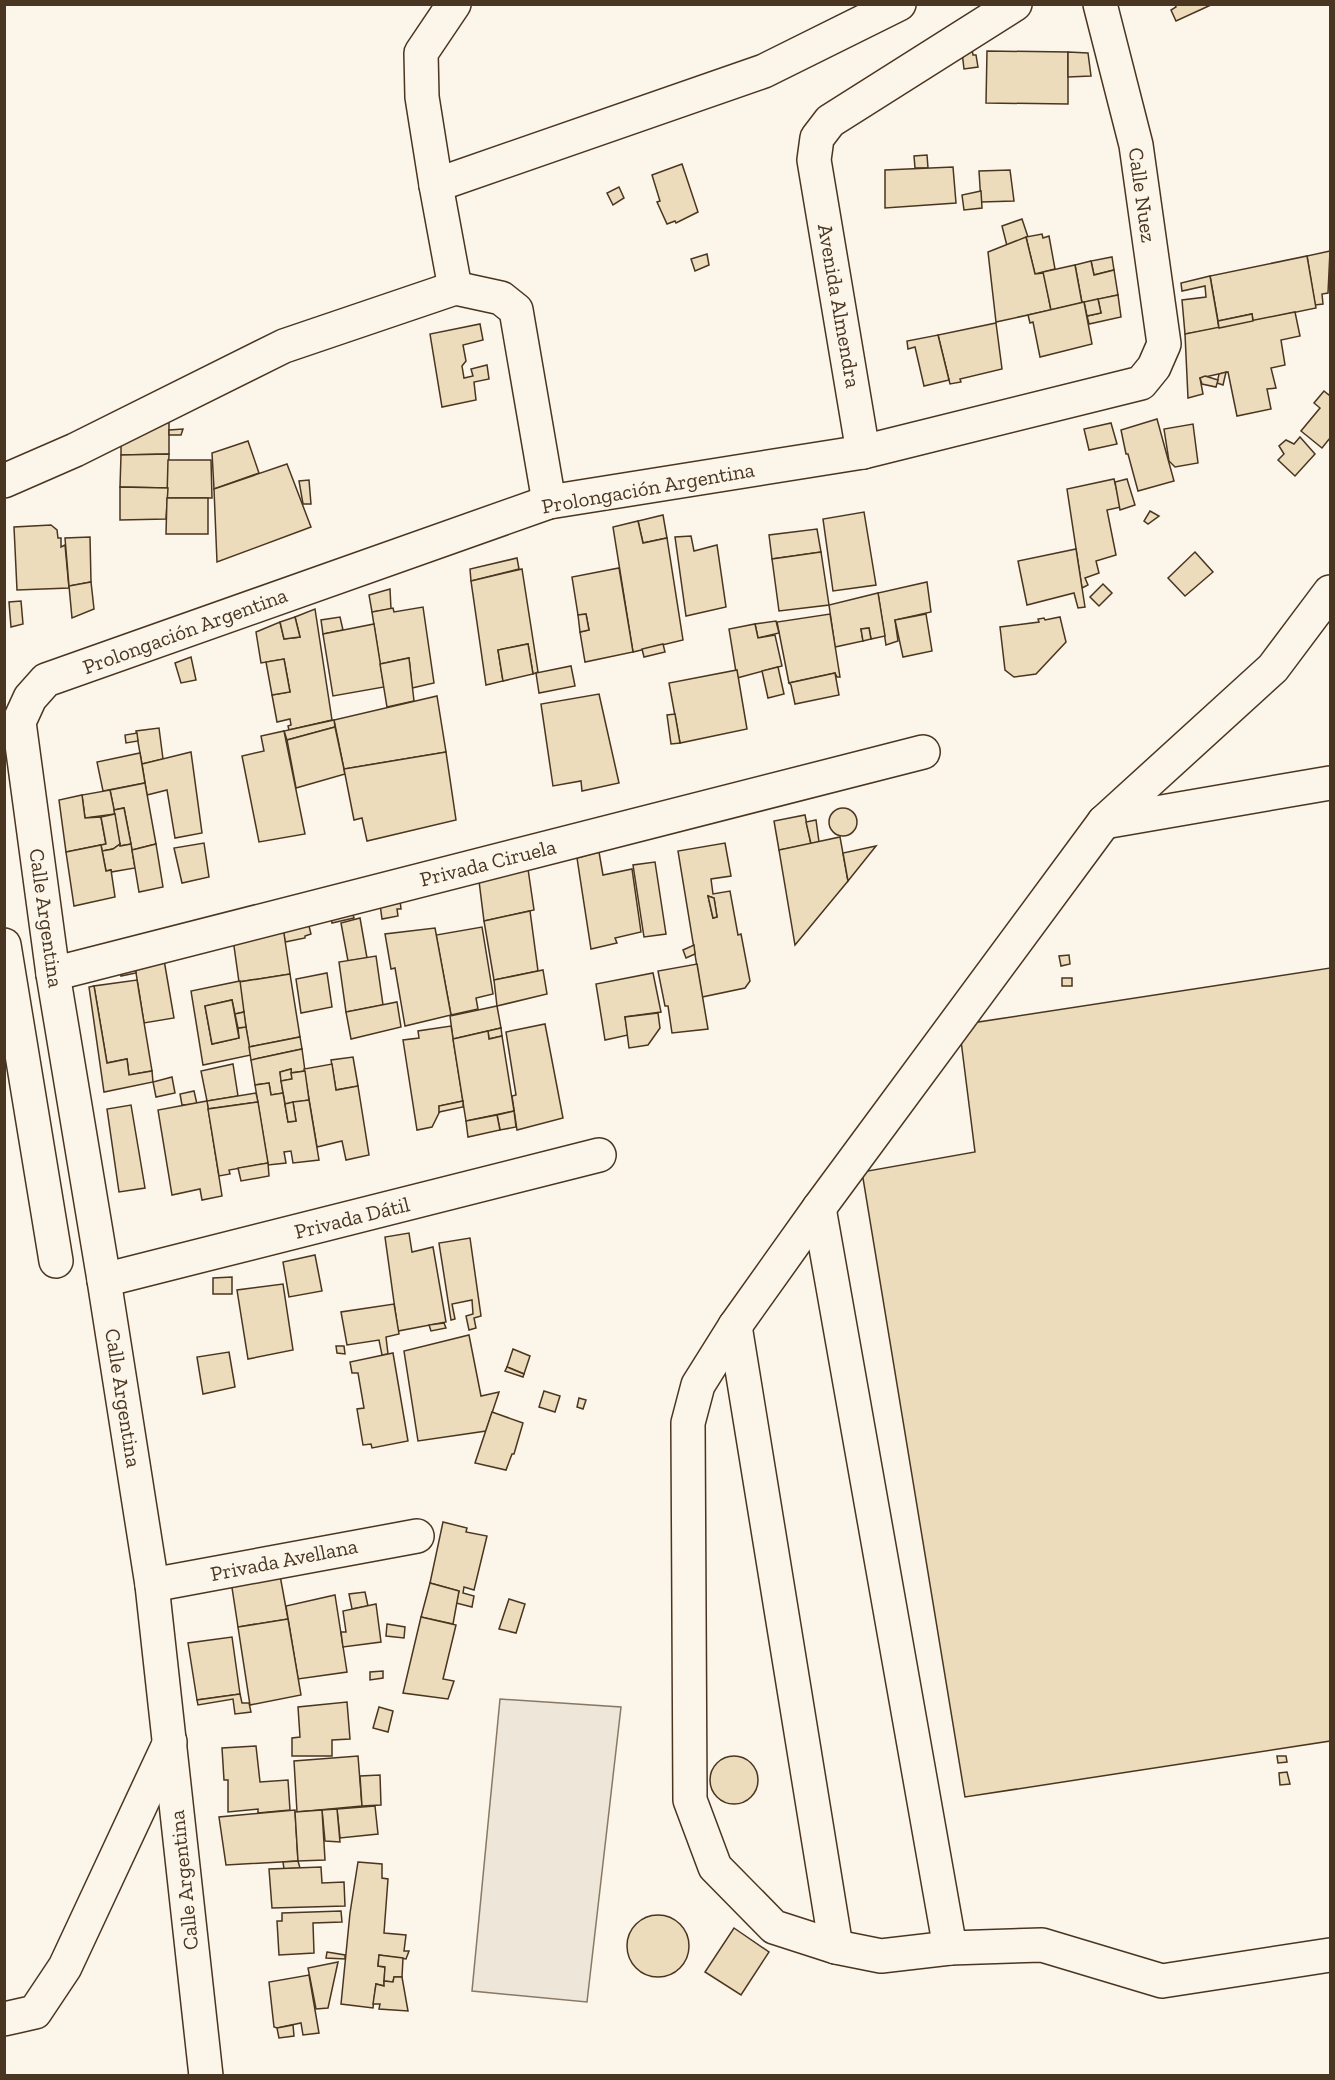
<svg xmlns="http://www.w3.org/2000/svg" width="1335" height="2080" viewBox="0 0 1335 2080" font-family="'Zilla Slab',serif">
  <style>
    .green { fill: #ede6d9; stroke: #887966; stroke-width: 1.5 }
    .building { fill: #ecdcbc; stroke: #4a3520; stroke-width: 1.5; fill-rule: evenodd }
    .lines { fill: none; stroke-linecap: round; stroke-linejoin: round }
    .minor-casing { stroke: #4a3520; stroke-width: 36 }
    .minor { stroke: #fbf6e9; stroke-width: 33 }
    .labels { text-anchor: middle; stroke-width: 4.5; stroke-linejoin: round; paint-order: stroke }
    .street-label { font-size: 21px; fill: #4a3520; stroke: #fbf6e9 }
  </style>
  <rect width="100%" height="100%" fill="#fbf6e9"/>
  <!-- green -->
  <polygon class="green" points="500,1699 621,1707 587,2002 472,1991"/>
  <!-- building -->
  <g class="building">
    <polygon points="1175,4 1213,4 1176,21 1171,10 1176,7"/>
    <polygon points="972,49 973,55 976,55 978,67 964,69 962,52"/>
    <polygon points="987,51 1068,52 1068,104 986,103"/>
    <polygon points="1068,52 1088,53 1091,76 1068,77"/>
    <polygon points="927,155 928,168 915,168 914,156"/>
    <polygon points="682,164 698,212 676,223 675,221 667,224 657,202 660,201 652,175"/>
    <polygon points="953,167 956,203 885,208 885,170"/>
    <polygon points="1010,170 1014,201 981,202 979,171"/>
    <polygon points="619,187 624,198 613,205 607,193"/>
    <polygon points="981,191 982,208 964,210 962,195"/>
    <polygon points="1022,219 1028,237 1007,246 1002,226"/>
    <polygon points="1042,234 1043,238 1049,236 1055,269 1035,274 1026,237"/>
    <polygon points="1026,237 1035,274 1044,273 1051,310 996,322 988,252"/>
    <polygon points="1330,251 1328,293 1322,294 1323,304 1315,305 1307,256"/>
    <polygon points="707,254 709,265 695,271 691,259"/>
    <polygon points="1307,256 1316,308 1253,321 1252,314 1218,321 1210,276"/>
    <polygon points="1112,257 1114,270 1094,275 1091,261"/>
    <polygon points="1091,261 1094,275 1114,270 1118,295 1082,303 1075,265"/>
    <polygon points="1075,265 1082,303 1051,310 1043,272"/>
    <polygon points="1210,276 1219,328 1185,334 1182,300 1206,297 1205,286 1182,291 1181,283"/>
    <polygon points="1118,295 1121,317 1089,324 1087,316 1101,313 1098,299"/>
    <polygon points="1098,299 1101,313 1087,316 1084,302"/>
    <polygon points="1084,302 1092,344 1040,357 1033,322 1030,323 1028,315"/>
    <polygon points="1295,312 1300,336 1281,340 1285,365 1271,368 1276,388 1267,389 1271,409 1237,416 1228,372 1200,378 1203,394 1188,398 1185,334"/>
    <polygon points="1252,314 1253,321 1219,328 1218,321"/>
    <polygon points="996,323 1002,369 960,379 961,382 950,384 938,335"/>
    <polygon points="480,324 483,340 463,345 466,361 462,366 464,378 473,376 471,369 487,365 489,379 474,382 476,400 442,407 430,334"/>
    <polygon points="938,335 949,380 924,386 915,347 908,349 907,341"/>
    <polygon points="1226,372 1223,385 1217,383 1219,374"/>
    <polygon points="1205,376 1218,380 1216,387 1202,384 1200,378"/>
    <polygon points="1324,391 1329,395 1330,393 1330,438 1322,448 1301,431 1320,408 1314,403"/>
    <polygon points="1157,419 1174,481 1138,491 1128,454 1126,454 1121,430"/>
    <polygon points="169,422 169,454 121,455 121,439"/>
    <polygon points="1111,423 1117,444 1089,450 1084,429"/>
    <polygon points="1193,424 1198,463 1175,467 1169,461 1164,429"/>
    <polygon points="183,429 181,435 169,435 169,430"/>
    <polygon points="1300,437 1315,454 1295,476 1278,460 1284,454 1279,446 1286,440 1294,444"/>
    <polygon points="248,441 259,473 214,489 212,453"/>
    <polygon points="169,454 168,488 120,487 121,455"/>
    <polygon points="168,460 211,460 212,498 167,498"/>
    <polygon points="287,464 311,527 217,562 214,489"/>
    <polygon points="1114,479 1121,507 1107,510 1116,555 1096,561 1099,573 1085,578 1088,585 1082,588 1067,489"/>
    <polygon points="1127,479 1135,505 1120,510 1115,482"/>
    <polygon points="309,480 311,504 303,504 299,481"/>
    <polygon points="120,487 168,488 166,519 120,520"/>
    <polygon points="167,498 208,498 208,534 166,534"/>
    <polygon points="1150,511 1159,516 1148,524 1144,521"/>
    <polygon points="864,512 876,585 833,591 823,519"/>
    <polygon points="663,515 667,538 643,543 638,521"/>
    <polygon points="638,521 643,543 667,538 683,640 633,652 613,527"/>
    <polygon points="51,525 57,530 58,538 61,538 61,547 65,545 69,588 17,590 14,527"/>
    <polygon points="817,529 821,552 772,559 769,535"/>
    <polygon points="691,536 694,551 717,545 726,607 686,616 675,537"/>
    <polygon points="90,537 91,582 69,586 65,538"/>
    <polygon points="1076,549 1085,607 1078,608 1074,593 1027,605 1018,561"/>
    <polygon points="821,552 829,605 779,611 772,559"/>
    <polygon points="1195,552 1213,572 1185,596 1168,578"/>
    <polygon points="517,558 519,569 471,581 470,569"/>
    <polygon points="619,568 633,652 585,662 580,632 589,630 586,614 578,615 572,577"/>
    <polygon points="522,569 538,672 533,674 528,644 498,650 503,681 486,685 471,581"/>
    <polygon points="91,582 94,609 72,618 69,586"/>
    <polygon points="927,582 931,612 895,620 898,641 886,645 878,593"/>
    <polygon points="1103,584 1112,593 1099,606 1090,597"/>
    <polygon points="390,589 391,609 372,612 369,595"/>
    <polygon points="878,593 885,636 871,639 869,628 861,629 863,641 835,647 829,605"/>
    <polygon points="21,601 23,624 11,627 9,602"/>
    <polygon points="423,607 434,683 412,688 409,658 380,664 372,612 393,608 394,612"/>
    <polygon points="315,609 332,720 289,730 288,726 291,725 290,719 277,722 272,695 290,692 284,659 261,663 256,632 280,622 284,639 300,637 295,617"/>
    <polygon points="586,614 589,630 580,632 578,615"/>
    <polygon points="830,614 840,677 837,677 835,673 789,683 777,622"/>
    <polygon points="926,614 932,651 903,657 895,620"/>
    <polygon points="295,617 300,637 284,639 280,622"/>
    <polygon points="340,617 343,630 323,634 321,620"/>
    <polygon points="1060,617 1066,642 1036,674 1014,677 1005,670 1000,627 1039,622 1038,619 1044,618 1045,620"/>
    <polygon points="776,621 779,633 758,638 755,624"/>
    <polygon points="374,624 384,687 333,696 323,634"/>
    <polygon points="755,624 758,638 775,635 782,666 737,678 729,629"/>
    <polygon points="869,628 871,639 863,641 861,629"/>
    <polygon points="528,644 533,674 503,681 498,650"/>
    <polygon points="663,644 665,652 644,657 642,649"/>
    <polygon points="191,657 196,680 181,683 175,663"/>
    <polygon points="409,658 414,701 387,707 380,664"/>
    <polygon points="284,659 290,692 272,695 266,662"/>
    <polygon points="571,666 575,686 539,693 536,673"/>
    <polygon points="778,667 784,694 768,698 762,671"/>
    <polygon points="737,670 747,729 680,743 669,683"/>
    <polygon points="835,673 839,695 795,704 791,685 789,683"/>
    <polygon points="599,694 619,783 582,791 581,781 553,786 541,704"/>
    <polygon points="437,696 446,752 344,769 334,720"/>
    <polygon points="675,714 680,743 671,744 667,715"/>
    <polygon points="334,720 335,727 287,740 284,731"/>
    <polygon points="335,727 345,774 296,788 287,740"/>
    <polygon points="159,728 163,759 142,764 136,731"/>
    <polygon points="284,731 305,834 259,842 242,756 264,751 261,736"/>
    <polygon points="137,733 138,741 126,743 125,735"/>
    <polygon points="191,752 202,833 175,838 167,790 147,795 142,764"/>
    <polygon points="446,752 456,820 367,841 362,818 354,820 344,769"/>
    <polygon points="140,753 145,783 103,791 97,762"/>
    <polygon points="145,783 156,844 132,850 124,808 114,810 110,790"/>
    <polygon points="110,790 115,814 85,818 82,795"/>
    <polygon points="82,795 85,818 101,817 106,844 66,852 59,800"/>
    <polygon points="124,808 131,844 120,846 114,810"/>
    <circle cx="843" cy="822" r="14"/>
    <polygon points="115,814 120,844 113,849 102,851 101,845 106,844 101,817"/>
    <polygon points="805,815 811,844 779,850 774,821"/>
    <polygon points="816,820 819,842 811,844 806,822"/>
    <polygon points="840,837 848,881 795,945 779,850"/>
    <polygon points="204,843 209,877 182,883 174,848"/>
    <path d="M 725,843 L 731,876 L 711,879 L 713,894 L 730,891 L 738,935 L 741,934 L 750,981 L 745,988 L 702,997 L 678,851 ZM 708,896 L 714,898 L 717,917 L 713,918 Z"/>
    <polygon points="120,844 120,846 131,844 135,868 111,872 111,870 106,871 102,851 113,849"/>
    <polygon points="156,844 163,887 139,892 132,850"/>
    <polygon points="101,845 106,871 111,870 115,897 74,906 66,852"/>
    <polygon points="876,846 848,881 843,853"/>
    <polygon points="599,852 603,875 632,869 641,932 615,938 617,943 591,949 577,858"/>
    <polygon points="655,862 666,934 644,937 633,865"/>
    <polygon points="528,869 534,910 484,921 479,881"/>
    <polygon points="708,896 714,898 717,917 713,918"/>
    <polygon points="400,900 401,909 397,909 398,916 382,919 380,904"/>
    <polygon points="352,911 354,918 332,923 331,916"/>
    <polygon points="530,911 538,971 494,980 484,921"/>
    <polygon points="360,918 367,958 348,961 341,923"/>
    <polygon points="308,922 311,934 305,936 305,938 285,942 283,927"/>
    <polygon points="283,927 290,974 239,982 233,939"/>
    <polygon points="482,927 493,994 476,998 478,1009 451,1015 436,935"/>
    <polygon points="435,928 451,1015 405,1026 395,968 391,969 385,934"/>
    <polygon points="694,945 695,954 686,958 683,950"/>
    <polygon points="163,954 174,1018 144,1023 134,960"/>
    <polygon points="1069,955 1070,964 1061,966 1059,956"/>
    <polygon points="376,956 383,1005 346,1012 339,962"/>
    <polygon points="134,960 136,973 121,976 119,963"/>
    <polygon points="697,964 708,1029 672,1033 668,1006 665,1006 658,971"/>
    <polygon points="1330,968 1330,1741 965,1797 862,1172 975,1152 959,1025"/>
    <polygon points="543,970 547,994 497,1006 494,980"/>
    <polygon points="327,973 332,1007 301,1013 296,979"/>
    <polygon points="653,973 661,1012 625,1017 628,1035 605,1040 596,984"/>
    <polygon points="290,974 300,1037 249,1047 239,982"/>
    <rect x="1062" y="978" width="10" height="8"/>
    <polygon points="137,980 152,1071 129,1075 127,1059 107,1063 94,986"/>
    <polygon points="240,981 244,1012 235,1014 232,1000 205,1006 212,1044 239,1038 238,1028 246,1027 251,1055 203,1065 191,991"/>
    <polygon points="94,986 107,1063 127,1059 129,1075 152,1071 153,1082 104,1092 89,987"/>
    <polygon points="232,1000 239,1038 212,1044 205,1006"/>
    <polygon points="397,1002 401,1027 351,1039 346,1012"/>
    <polygon points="497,1006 501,1028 453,1039 450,1016"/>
    <polygon points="244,1012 246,1027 238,1028 235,1014"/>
    <polygon points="658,1013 660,1028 648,1045 629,1048 625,1017"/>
    <polygon points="545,1024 563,1118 517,1130 512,1096 516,1095 506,1032"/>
    <polygon points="451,1026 463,1101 439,1106 440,1111 432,1127 417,1130 403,1040 419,1038 418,1031"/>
    <polygon points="501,1028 502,1036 489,1039 488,1031"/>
    <polygon points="488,1031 489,1039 502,1036 514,1111 466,1121 453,1039"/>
    <polygon points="300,1037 302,1049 251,1060 249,1047"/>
    <polygon points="302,1049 305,1071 291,1073 291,1069 280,1072 283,1093 271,1095 269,1083 255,1085 251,1060"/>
    <polygon points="353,1057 358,1086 336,1090 331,1060"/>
    <polygon points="233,1064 238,1096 207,1101 201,1071"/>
    <polygon points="332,1064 336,1090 358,1086 369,1155 346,1160 342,1141 317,1147 304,1069"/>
    <polygon points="291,1069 292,1079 281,1081 280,1072"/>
    <polygon points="305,1071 309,1100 285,1104 281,1081 292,1079 291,1073"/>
    <polygon points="172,1077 175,1093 156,1097 153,1082"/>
    <polygon points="269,1083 271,1095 283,1093 288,1122 296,1121 293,1102 309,1100 319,1160 293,1163 291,1151 284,1152 286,1163 268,1165 255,1085"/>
    <polygon points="194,1091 197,1104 182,1105 180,1094"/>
    <polygon points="256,1093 258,1102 208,1109 207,1101"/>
    <polygon points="207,1101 222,1196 202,1200 200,1189 172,1195 158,1110"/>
    <polygon points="463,1101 463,1107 439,1112 439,1106"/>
    <polygon points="258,1102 268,1163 229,1170 230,1174 219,1176 208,1109"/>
    <polygon points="293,1102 296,1121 288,1122 285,1104"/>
    <polygon points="131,1105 145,1188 119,1192 107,1109"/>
    <polygon points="514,1111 516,1127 500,1130 497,1115"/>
    <polygon points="497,1115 500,1130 468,1137 466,1121"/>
    <polygon points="268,1163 269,1176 241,1181 238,1168"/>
    <polygon points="409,1233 412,1252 433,1247 446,1322 398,1331 385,1237"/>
    <polygon points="470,1238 481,1316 474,1318 476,1328 469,1330 466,1316 473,1314 472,1300 452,1304 455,1319 451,1320 439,1243"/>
    <polygon points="315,1255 322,1291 289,1297 283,1262"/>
    <polygon points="232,1277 232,1294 213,1294 213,1278"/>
    <polygon points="283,1284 293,1350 248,1359 237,1290"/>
    <polygon points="394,1304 399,1334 386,1337 388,1354 382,1355 379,1340 347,1345 341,1312"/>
    <polygon points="444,1323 446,1328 431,1331 429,1325"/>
    <polygon points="469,1335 481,1396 499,1392 486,1431 418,1441 404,1351"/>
    <polygon points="336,1346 344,1346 345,1354 337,1353"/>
    <polygon points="513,1349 530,1356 524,1374 507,1367"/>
    <polygon points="229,1352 235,1387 203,1394 197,1357"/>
    <polygon points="393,1353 408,1441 372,1448 371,1444 363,1445 357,1409 364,1408 358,1373 352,1373 350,1362"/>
    <polygon points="507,1367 524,1374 523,1377 505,1371"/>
    <polygon points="544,1391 560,1396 555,1412 539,1407"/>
    <polygon points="579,1398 586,1400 583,1409 577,1407"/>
    <polygon points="492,1412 523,1423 514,1454 512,1454 506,1470 475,1463"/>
    <polygon points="443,1522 467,1528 466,1532 487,1536 474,1590 464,1587 463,1593 474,1596 472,1607 456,1603 459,1591 430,1583"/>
    <polygon points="279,1570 288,1619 238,1627 231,1581"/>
    <polygon points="430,1583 459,1591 453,1624 421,1617"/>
    <polygon points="365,1592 368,1606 352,1609 349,1594"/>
    <polygon points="335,1595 347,1672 298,1679 286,1606"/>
    <polygon points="509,1599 525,1604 516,1633 499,1629"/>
    <polygon points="376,1604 381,1642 343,1647 341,1632 346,1632 343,1611"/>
    <polygon points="421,1617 456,1625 443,1679 454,1681 448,1699 403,1693"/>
    <polygon points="288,1619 301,1695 250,1705 238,1627"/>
    <polygon points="387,1624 405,1627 404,1638 386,1636"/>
    <polygon points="232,1637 240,1694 197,1700 188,1643"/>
    <polygon points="383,1671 383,1678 370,1680 370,1672"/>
    <polygon points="240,1694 242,1703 249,1703 251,1712 235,1714 233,1699 198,1705 197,1700"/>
    <polygon points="347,1702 350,1739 332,1740 332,1756 292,1756 292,1738 300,1737 298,1707"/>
    <polygon points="379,1707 393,1711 388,1732 373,1728"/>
    <polygon points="256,1746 260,1782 288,1780 290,1810 258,1813 258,1809 228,1812 228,1780 224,1780 222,1748"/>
    <polygon points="358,1756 362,1806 297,1812 294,1761"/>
    <polygon points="1277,1756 1286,1756 1287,1762 1278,1763"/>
    <circle cx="734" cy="1780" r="24"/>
    <polygon points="1287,1772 1290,1784 1280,1785 1279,1773"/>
    <polygon points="380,1775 381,1805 362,1806 360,1776"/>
    <polygon points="375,1806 378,1834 340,1838 337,1809"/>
    <polygon points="337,1809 340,1842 325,1841 322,1810"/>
    <polygon points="295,1810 298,1861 226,1865 219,1817"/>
    <polygon points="322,1810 325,1860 298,1861 295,1812"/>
    <polygon points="298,1861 300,1868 284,1869 283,1862"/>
    <polygon points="358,1862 382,1864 382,1878 388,1879 384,1933 406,1935 404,1951 409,1951 406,1959 379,1955 378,1966 385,1967 384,1986 376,1984 373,2008 341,2004 350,1913"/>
    <polygon points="321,1867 322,1883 344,1882 345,1906 272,1908 269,1869"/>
    <polygon points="341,1911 342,1922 313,1923 314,1953 279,1955 277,1921 282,1921 282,1913"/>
    <circle cx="658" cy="1946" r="31"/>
    <polygon points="734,1928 769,1952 741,1995 705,1972"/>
    <polygon points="327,1952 345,1955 345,1959 326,1958"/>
    <polygon points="379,1955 403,1958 402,1977 394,1977 393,1982 384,1981 385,1967 378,1966"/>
    <polygon points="338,1962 328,2008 316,2009 308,1968"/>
    <polygon points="309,1975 319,2033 303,2035 301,2023 277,2028 274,2027 269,1982"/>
    <polygon points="394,1977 402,1977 408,2011 379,2009 380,2004 373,2004 376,1984 384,1986 384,1981 393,1982"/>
    <polygon points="293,2025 294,2036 279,2038 277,2028"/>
  </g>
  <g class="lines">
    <!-- minor casing -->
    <g class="minor-casing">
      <g id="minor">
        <polyline points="454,4 421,53 422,97 436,185 455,288"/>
        <polyline points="436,185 764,71 899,4"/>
        <polyline points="863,452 814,160 817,138 830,121 1015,4"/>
        <polyline points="4,481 75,450 284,346 455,288 501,298 516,310 549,502"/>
        <polyline points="1330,592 1273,668 1104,822 819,1208 735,1326 698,1385 688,1423 690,1800 715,1867 774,1927 836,1947 881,1956 950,1948 1042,1945 1162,1981 1330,1955"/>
        <polyline points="1104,822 1330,783"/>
        <polyline points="4,945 56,1261"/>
        <polyline points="53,974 923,752"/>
        <polyline points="819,1208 950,1948"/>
        <polyline points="104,1280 599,1155"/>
        <polyline points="735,1326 836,1947"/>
        <polyline points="152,1585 417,1536"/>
        <polyline points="4,2019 35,2012 65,1967 170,1742"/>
        <polyline points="206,2076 152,1585 104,1280 53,974 19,722 30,698 46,680 549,502 863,452 1141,383 1154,367 1164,344 1136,145 1100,4"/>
      </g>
    </g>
    <!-- minor -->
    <use href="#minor" class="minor"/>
  </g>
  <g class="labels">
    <!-- street labels -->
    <g class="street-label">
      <text transform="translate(1142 195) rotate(82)" y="7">Calle Nuez</text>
      <text transform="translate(839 306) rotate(80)" y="7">Avenida Almendra</text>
      <text transform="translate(648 488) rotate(-10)" y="7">Prolongación Argentina</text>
      <text transform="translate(185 631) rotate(-20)" y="7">Prolongación Argentina</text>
      <text transform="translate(488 863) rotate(-14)" y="7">Privada Ciruela</text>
      <text transform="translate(46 918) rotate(82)" y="7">Calle Argentina</text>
      <text transform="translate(352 1218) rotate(-14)" y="7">Privada Dátil</text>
      <text transform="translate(123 1398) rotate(81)" y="7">Calle Argentina</text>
      <text transform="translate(284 1560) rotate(-11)" y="7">Privada Avellana</text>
      <text transform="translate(184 1880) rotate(-96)" y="7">Calle Argentina</text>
    </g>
  </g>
  <!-- border -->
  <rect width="1335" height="2080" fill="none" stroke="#4a3520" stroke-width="12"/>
</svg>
